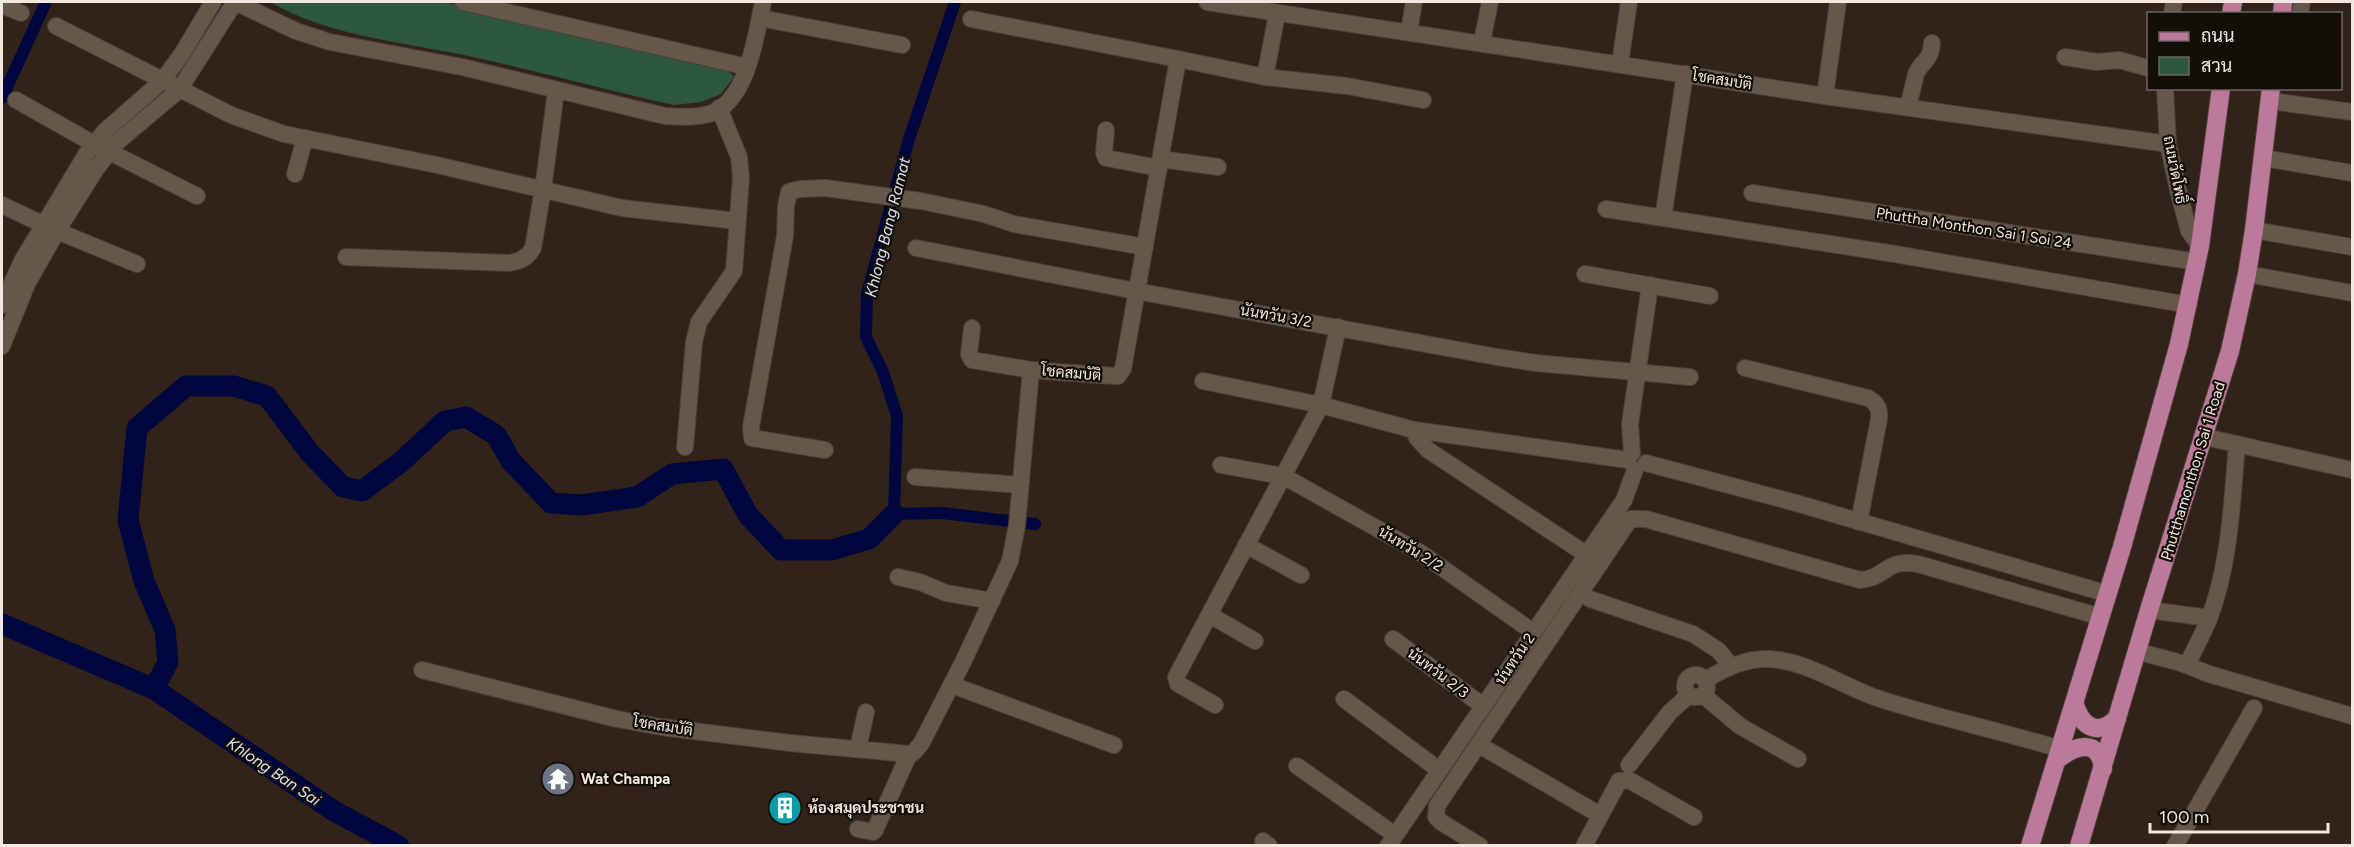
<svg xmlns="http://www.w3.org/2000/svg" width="2354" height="847" viewBox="0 0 2354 847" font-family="Figtree,Sarabun,sans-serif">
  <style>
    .green { fill: #2d573f }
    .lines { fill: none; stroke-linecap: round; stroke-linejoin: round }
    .canal { stroke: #00073f; stroke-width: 12 }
    .river { stroke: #00073f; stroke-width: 21 }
    .minor-casing { stroke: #4c4139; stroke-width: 18 }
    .major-casing { stroke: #4c4139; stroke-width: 20 }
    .minor { stroke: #66574b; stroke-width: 16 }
    .major { stroke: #bc799a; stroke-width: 18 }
    .labels { text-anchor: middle; stroke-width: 4.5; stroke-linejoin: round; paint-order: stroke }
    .street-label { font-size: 15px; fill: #f1e8e1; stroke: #140e09 }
    .poi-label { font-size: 15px; font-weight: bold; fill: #f1e8e1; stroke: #140e09; text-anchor: start }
    .water-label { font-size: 16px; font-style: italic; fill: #d9e2f4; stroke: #140e09 }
  </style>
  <rect width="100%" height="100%" fill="#312319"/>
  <!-- green -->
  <path class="green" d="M 270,2 L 444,2 L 724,66 L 734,77 L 721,94 L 701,102 L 674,105 C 602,89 531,69 459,54 C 394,41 328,35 270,2 Z"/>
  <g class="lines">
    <!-- canal -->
    <g class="canal">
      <polyline points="955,2 909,139 867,294 866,337 883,372 897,416 894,514 942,513 1035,524"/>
      <polyline points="2,98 46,2"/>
    </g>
    <!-- river -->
    <g class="river">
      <polyline points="2,624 154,689 334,811 399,846"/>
      <polyline points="154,689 168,662 165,630 144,581 128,520 137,428 186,386 234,386 267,396 310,453 343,487 362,491 401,462 445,421 466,417 496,435 511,461 551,503 582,505 637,497 672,474 723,469 748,515 781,550 832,550 869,539 894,514"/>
    </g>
    <!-- minor casing -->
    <g class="minor-casing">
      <g id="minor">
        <polyline points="463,2 747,67"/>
        <polyline points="1207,2 1825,96 2168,144"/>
        <polyline points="2,5 21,13"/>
        <polyline points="2172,14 2174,2"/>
        <polyline points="2300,14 2302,2"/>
        <polyline points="760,18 902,45"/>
        <polyline points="971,19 1178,59"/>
        <polyline points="56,26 231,115 284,134 437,165 622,208 737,221"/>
        <polyline points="1409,31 1414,2"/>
        <polyline points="1482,42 1490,2"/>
        <polyline points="2065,57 2097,62 2119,60 2148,68"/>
        <polyline points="1620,64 1629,2"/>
        <polyline points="1265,77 1347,86 1423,100"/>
        <polyline points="2165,88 2168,144 2179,194 2189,231 2200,246"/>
        <polyline points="1825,96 1838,2"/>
        <polyline points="16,100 94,144 197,196"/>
        <polyline points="2270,101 2352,112"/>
        <path d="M 1908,107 L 1916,74 C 1922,59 1930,64 1932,43"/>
        <polyline points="1106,130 1104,153 1106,158 1159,168"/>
        <polyline points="2263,158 2352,173"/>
        <polyline points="1161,159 1218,167"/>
        <polyline points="295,174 305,138"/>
        <polyline points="1752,193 2197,262"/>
        <polyline points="2,205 57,231 137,264"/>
        <polyline points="1606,209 1895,254 2189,305"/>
        <polyline points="1663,218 1685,74"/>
        <polyline points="2254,230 2352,247"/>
        <polyline points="916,248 1136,291 1497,357 1536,363 1690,377"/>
        <path d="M 346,257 L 509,263 C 521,261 527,258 533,248 L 543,189 L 556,91"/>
        <polyline points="1585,274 1710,296"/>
        <polyline points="2247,274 2352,293"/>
        <polyline points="2,305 22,261 87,153 105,131 162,81 182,54 213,2"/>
        <polyline points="972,328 969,354 972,360 1031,370"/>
        <path d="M 2,346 L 27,284 L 57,231 L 96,169 L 116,143 L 179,90 L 235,2 L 296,31 L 330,42 L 462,67 L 665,116 C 681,117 697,118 712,113 C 748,99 756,35 763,2"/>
        <path d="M 1745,368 L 1868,398 C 1877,403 1880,408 1879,419 L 1859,522"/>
        <polyline points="1203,381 1321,405 1414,430 1628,460"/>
        <polyline points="1414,430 1417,438 1428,450 1587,555"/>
        <polyline points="2205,437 2352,470"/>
        <polyline points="685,447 694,342 699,322 734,271 741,178 739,157 719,108"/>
        <polyline points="825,450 752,438 751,427 785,236 786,206 789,192 800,189 825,188 921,201 984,214 1014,224 1145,247"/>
        <polyline points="1632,453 1630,424 1650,285"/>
        <polyline points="1646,463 1796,503 2108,594"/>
        <polyline points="1221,465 1283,476 1421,553 1533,632"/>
        <polyline points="915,477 1020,485"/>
        <polyline points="1246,545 1301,575"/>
        <polyline points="898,577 920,582 946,593 992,601"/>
        <polyline points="1590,599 1693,634 1719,651 1731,666"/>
        <polyline points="2149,610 2209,618"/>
        <polyline points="1210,615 1255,641"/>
        <polyline points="1393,639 1483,706"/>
        <polyline points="2136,651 2181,663 2209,674 2352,716"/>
        <path d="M 2187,665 C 2194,650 2203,634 2209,619 C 2230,564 2232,502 2237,444"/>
        <polyline points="422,670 617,719 661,727 790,743 909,754"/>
        <circle cx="1696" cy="686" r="11"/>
        <path d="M 1705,680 C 1726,668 1745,658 1769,659 C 1809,661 1843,687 1880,699 C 1939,718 2001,731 2060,749"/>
        <polyline points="952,685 1114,745"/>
        <polyline points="1703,695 1740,726 1798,759"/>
        <polyline points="1344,699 1439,770"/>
        <polyline points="1215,705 1182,686 1178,684 1176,677 1321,405 1338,327"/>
        <polyline points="1479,745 1600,815"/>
        <polyline points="858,748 866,712"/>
        <polyline points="1629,765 1670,712 1689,695"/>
        <polyline points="1297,766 1395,835"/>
        <polyline points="858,829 873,832 875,830 909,754 913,753 921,744 964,660 1010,561 1017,525 1031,370 1114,376 1118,376 1123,369 1178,59 1265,77 1277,14"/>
        <polyline points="1263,841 1269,846"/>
        <polyline points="1388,846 1624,500 1635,470"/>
        <path d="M 1480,846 L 1441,822 L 1436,817 L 1437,806 L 1630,519 L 1646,519 L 1860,580 C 1887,578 1885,558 1918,564 L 2101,617"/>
        <polyline points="1584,846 1619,781 1629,780 1694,817"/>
        <polyline points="2175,846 2254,708"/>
      </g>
    </g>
    <!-- major casing -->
    <g class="major-casing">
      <g id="major">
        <polyline points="2231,14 2233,2"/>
        <polyline points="2282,14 2283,2"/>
        <path d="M 2075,705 C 2082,727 2098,737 2117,718"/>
        <path d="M 2058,759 C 2076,745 2100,738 2103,769"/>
        <polyline points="2030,846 2122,547 2179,344 2200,246 2221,88"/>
        <polyline points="2079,846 2149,610 2230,351 2247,274 2254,230 2271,88"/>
      </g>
    </g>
    <!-- minor -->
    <use href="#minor" class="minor"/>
    <!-- major -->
    <use href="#major" class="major"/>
  </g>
  <!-- icons -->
  <defs>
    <g id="temple-disc" transform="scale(1.725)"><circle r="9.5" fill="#6b7280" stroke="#140e09"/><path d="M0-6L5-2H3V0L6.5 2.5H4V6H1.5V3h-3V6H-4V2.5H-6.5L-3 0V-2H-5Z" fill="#fff"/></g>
    <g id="building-disc" transform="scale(1.725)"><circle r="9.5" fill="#0f9aa8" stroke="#140e09"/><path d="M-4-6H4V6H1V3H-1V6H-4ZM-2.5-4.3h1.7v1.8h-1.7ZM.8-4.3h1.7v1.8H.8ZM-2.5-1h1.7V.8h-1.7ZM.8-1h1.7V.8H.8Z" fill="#fff"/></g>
  </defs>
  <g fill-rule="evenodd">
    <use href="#temple-disc" x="558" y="779"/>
    <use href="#building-disc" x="785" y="808"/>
  </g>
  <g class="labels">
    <!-- street labels -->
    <g class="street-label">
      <text transform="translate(1722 80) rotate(9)" y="5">โชคสมบัติ</text>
      <text transform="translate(2175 170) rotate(79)" y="5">ถนนวัดโพธิ์</text>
      <text transform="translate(1974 228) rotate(9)" y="5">Phuttha Monthon Sai 1 Soi 24</text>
      <text transform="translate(1276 316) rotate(10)" y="5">นันทวัน 3/2</text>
      <text transform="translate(1071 373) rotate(5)" y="5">โชคสมบัติ</text>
      <text transform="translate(2193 471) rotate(-73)" y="5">Phutthamonthon Sai 1 Road</text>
      <text transform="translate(1411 549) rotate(31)" y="5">นันทวัน 2/2</text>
      <text transform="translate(1515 659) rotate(-56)" y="5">นันทวัน 2</text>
      <text transform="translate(1438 673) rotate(37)" y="5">นันทวัน 2/3</text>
      <text transform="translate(663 726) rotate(9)" y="5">โชคสมบัติ</text>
    </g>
    <!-- poi labels -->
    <g class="poi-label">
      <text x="581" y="784">Wat Champa</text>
      <text x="808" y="813">ห้องสมุดประชาชน</text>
    </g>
    <!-- water labels -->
    <g class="water-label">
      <text transform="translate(887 227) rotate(-76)" y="6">Khlong Bang Ramat</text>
      <text transform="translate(274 771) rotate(34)" y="6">Khlong Ban Sai</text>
    </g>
  </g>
  <!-- border -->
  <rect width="2354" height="847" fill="none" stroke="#f1e8e1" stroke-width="6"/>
  <!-- legend -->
  <rect x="2147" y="12" width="195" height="78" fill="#140e09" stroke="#6c655f" stroke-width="1.5"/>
  <rect x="2159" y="32" width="30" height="9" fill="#bc799a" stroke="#6c655f" stroke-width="1.5"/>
  <text x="2201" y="42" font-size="18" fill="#f1e8e1">ถนน</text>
  <rect x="2159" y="57" width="30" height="18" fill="#2d573f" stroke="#6c655f" stroke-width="1.5"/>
  <text x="2201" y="72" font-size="18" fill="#f1e8e1">สวน</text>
  <!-- scale -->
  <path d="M2150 823v9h178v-9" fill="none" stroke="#f1e8e1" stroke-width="3"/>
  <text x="2159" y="823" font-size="18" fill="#f1e8e1" stroke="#140e09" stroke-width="4.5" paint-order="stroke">100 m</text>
</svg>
